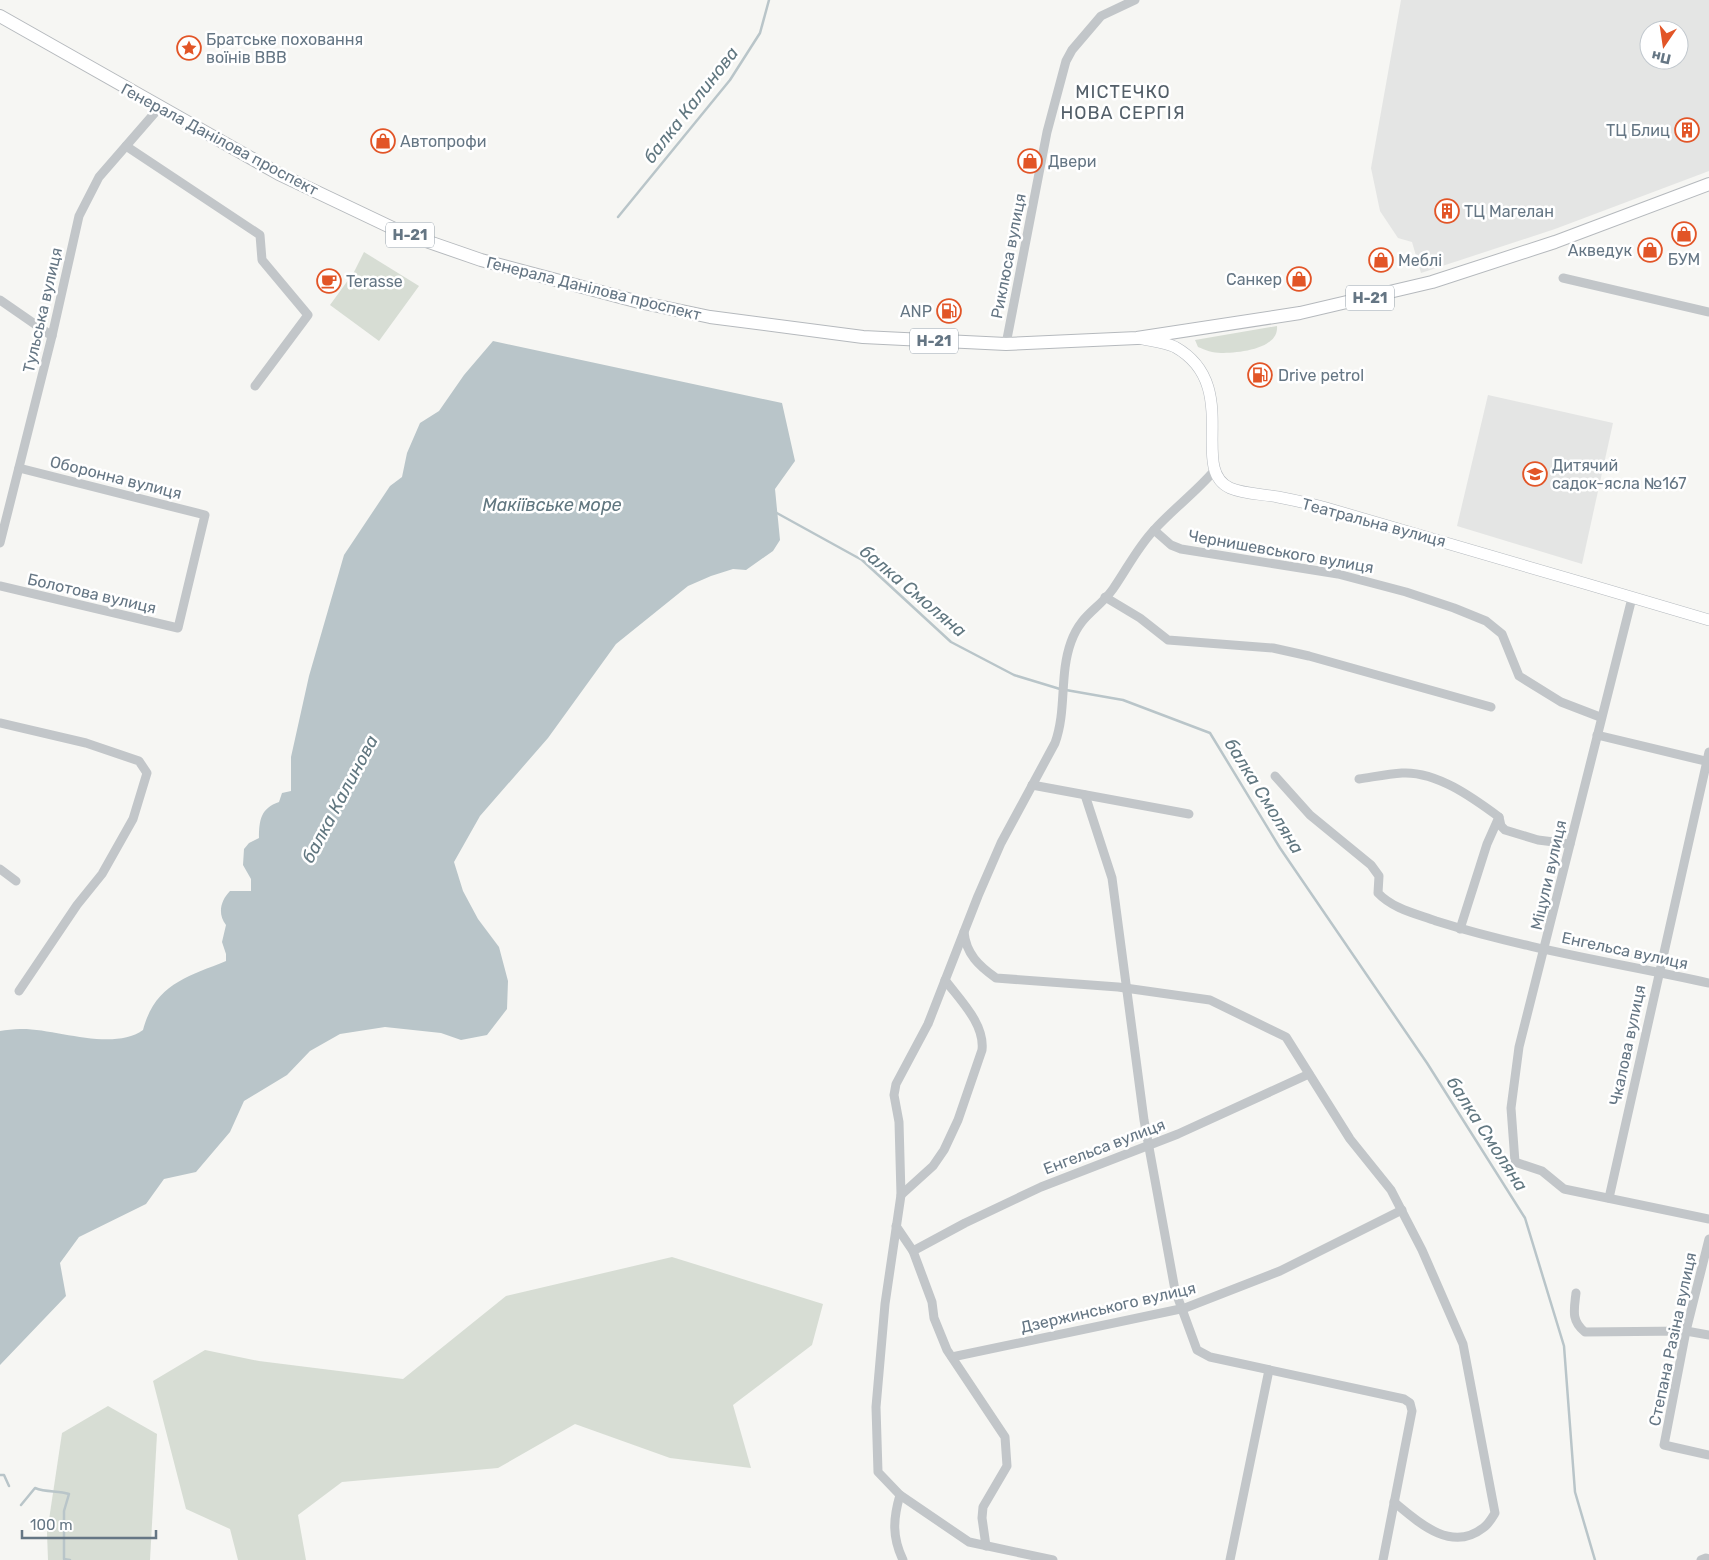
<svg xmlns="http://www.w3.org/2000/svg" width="1709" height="1560" viewBox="0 0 1709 1560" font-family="Rubik,sans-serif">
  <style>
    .built { fill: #e4e5e4; fill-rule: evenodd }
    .green { fill: #d7ddd4 }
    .water { fill: #b9c5c9 }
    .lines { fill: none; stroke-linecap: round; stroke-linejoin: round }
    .stream { stroke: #b9c5c9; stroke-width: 2.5 }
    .secondary-casing { stroke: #b4b9be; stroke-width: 12 }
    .primary-casing { stroke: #b5b9bd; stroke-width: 14 }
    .street { stroke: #c2c6c9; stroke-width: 9 }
    .secondary { stroke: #fff; stroke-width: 11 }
    .primary { stroke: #fff; stroke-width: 12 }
    .labels { text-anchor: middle; stroke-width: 5; stroke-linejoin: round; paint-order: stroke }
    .shield { fill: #fff; stroke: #939fa9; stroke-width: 1 }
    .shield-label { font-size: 15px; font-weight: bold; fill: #657684 }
    .poi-label { font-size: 16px; fill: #657684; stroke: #fff; text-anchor: start }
    .street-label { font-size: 16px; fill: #657684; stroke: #fff }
    .neighbourhood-label { font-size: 18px; letter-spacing: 1px; fill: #535f69; stroke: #fff }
    .water-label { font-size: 18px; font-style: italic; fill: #617780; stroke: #fff }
  </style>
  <rect width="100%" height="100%" fill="#f6f6f3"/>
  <!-- built -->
  <g class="built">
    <path d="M 1401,0 L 1709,0 L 1709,171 L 1555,229 L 1421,273 L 1412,242 L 1398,238 L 1380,211 L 1371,168 ZM 1649,30 L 1679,30 L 1679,60 L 1649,60 Z"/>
    <polygon points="1488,395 1613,423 1582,564 1457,526"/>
  </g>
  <!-- green -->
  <g class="green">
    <polygon points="364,252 419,286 379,341 330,305 354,272"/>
    <path d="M 1277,326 C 1279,349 1239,353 1221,353 C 1213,353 1205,350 1198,347 L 1195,340 Z"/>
    <polygon points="672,1257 823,1304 812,1345 733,1405 751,1468 670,1458 575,1424 498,1468 342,1482 298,1515 306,1560 238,1560 230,1529 186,1509 153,1381 205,1350 259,1361 403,1379 506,1296"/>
    <polygon points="108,1406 157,1434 150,1560 48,1560 47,1533 62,1433"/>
  </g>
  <!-- water -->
  <path class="water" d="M 493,341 L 782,403 L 795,461 L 775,489 L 780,540 L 773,551 L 746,570 L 733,569 L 711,576 L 688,586 L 616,644 L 548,738 L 480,816 L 454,862 L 463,891 L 478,919 L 499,947 L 508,981 L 507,1009 L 487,1035 L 461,1040 L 441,1033 L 385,1027 L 340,1034 L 310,1051 L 287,1075 L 244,1101 L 230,1132 L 196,1172 L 164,1179 L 146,1204 L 79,1237 L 60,1263 L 66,1296 L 0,1365 L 0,1031 C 6,1030 13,1029 20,1029 C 55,1028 112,1052 143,1030 C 155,984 187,977 226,961 L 226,954 L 222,942 L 226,925 C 217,914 221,900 230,891 L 251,891 L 251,879 L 243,865 L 244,849 L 249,843 L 259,838 C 259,820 261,808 279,802 L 282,793 L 291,791 L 291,757 L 309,676 L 344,555 L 390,486 L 402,477 L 407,453 L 420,423 L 439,411 L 464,375 Z"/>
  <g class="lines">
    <!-- stream -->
    <g class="stream">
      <polyline points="618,217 730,80 760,33 769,0"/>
      <polyline points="775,512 862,560 951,642 1014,675 1060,689"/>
      <polyline points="1066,690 1123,700 1210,733 1280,848 1427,1063 1525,1218 1564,1346 1575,1492 1595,1560"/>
      <polyline points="0,1475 4,1475 9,1486"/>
      <path d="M 21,1505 L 35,1488 C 47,1493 58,1490 69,1494 L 64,1511 L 64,1559 L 70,1560"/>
    </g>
    <!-- secondary casing -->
    <g class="secondary-casing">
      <path id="secondary" d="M 1138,338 C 1150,341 1165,342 1175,347 C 1243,385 1188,469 1230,488 C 1244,494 1262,494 1278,497 C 1299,501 1320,506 1340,512 C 1463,547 1586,584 1709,620"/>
    </g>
    <!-- primary casing -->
    <g class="primary-casing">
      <polyline id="primary" points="0,16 279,174 403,233 481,260 639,302 710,317 863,337 1006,344 1137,338 1300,313 1432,282 1555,242 1709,184"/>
    </g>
    <!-- street -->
    <g class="street">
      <polyline points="126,146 260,235 262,260 308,315 255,386"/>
      <polyline points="1563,278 1709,312"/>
      <polyline points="0,300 52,336"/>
      <polyline points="1006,344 1047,132 1066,61 1072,50 1101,16 1135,0"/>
      <polyline points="1154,530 1171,545 1181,549 1338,574 1406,592 1454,608 1486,621 1502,634 1519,676 1561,702 1600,717"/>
      <polyline points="0,543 52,336 79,216 99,177 159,108"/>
      <polyline points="0,586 178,628 205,515 19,468"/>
      <polyline points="1105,597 1140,618 1168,640 1273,648 1309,656 1491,707"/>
      <polyline points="1632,598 1519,1047 1511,1108 1515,1162 1542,1171 1564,1189 1709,1219"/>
      <polyline points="0,723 86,743 139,761 147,773 133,819 102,874 77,905 19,991"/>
      <polyline points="1597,735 1709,762"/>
      <path d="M 1275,776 L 1310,815 L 1371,865 L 1379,876 L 1378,893 C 1393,909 1417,914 1436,921 C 1525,949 1618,963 1709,983"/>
      <path d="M 1359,779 C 1373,777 1388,774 1402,773 C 1436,771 1472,797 1499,817 L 1501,826 L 1505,830 L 1538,840 L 1570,844"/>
      <polyline points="1032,785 1189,814"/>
      <polyline points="1085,795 1112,878 1144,1120 1175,1290 1197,1350 1210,1357 1404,1399 1410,1403 1412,1411 1383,1560"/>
      <polyline points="0,869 16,881"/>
      <polyline points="1460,929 1487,844 1499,817"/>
      <path d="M 964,932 C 966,954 979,966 996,978 L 1118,987 L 1210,1000 L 1286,1037 L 1350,1139 L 1391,1190 L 1422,1250 L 1463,1344 L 1495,1513 C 1492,1518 1488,1525 1483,1528 C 1451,1553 1418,1522 1394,1502"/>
      <path d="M 901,1195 L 933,1166 L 944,1150 L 958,1120 L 982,1050 C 985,1024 960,1000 945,980"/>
      <polyline points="1609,1198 1709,752"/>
      <polyline points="896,1226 913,1251 932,1302 934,1318 947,1350 1005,1437 1007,1466 983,1507 982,1518 986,1546"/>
      <polyline points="1709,1239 1686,1331 1664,1445 1709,1455"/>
      <polyline points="913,1251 965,1223 1041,1187 1178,1134 1309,1074"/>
      <path d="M 1576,1293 C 1574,1310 1571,1321 1585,1332 L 1686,1331 L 1709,1335"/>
      <polyline points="952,1357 1185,1308 1280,1271 1402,1210"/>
      <path d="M 900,1495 C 893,1519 892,1537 903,1560"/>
      <path d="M 1053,1560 L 969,1542 L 900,1495 L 878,1472 L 876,1407 L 885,1304 L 901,1195 L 899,1122 L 894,1095 L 896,1084 L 928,1024 L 978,896 L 1001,843 L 1055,743 C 1067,710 1059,675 1071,642 C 1081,614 1098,610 1113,589 C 1127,569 1137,548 1154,530 C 1173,509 1195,493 1214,471"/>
      <polyline points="1230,1560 1269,1370"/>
      <polyline points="1701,1560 1706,1558 1709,1559"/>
    </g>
    <!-- secondary -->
    <use href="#secondary" class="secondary"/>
    <!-- primary -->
    <use href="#primary" class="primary"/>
  </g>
  <!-- icons -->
  <defs>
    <g id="sight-ring" transform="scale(1.25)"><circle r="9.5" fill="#fff" stroke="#e25527" stroke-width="1.5"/><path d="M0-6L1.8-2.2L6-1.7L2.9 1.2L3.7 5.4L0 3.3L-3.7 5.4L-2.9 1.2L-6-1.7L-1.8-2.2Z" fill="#e25527"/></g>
    <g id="building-ring" transform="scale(1.25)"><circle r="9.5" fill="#fff" stroke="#e25527" stroke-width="1.5"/><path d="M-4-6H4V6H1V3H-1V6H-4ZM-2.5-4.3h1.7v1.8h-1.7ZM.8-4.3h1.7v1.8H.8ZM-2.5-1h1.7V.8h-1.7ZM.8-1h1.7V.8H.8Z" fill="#e25527"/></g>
    <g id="shop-ring" transform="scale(1.25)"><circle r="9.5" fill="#fff" stroke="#e25527" stroke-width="1.5"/><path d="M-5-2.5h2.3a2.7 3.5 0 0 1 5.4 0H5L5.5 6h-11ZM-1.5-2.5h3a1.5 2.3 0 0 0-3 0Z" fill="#e25527"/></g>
    <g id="cafe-ring" transform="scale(1.25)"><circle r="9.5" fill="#fff" stroke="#e25527" stroke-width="1.5"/><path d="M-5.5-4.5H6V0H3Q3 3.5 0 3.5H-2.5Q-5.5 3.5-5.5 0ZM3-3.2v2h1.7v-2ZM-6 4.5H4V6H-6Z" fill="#e25527"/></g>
    <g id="fuel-ring" transform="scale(1.25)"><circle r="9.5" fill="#fff" stroke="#e25527" stroke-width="1.5"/><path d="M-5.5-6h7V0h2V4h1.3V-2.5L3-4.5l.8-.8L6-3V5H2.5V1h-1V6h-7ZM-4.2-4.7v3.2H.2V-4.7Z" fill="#e25527"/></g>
    <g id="school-ring" transform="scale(1.25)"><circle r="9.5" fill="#fff" stroke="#e25527" stroke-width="1.5"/><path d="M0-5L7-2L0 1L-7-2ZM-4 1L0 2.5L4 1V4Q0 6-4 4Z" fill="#e25527"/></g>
  </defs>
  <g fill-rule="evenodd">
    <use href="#sight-ring" x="189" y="48"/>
    <use href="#building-ring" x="1687" y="130"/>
    <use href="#shop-ring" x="383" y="141"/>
    <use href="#shop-ring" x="1030" y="161"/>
    <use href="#building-ring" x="1447" y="211"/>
    <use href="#shop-ring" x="1684" y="234"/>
    <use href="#shop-ring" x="1650" y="250"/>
    <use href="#shop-ring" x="1381" y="260"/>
    <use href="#shop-ring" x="1299" y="279"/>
    <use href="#cafe-ring" x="329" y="281"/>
    <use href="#fuel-ring" x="949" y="311"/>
    <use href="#fuel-ring" x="1260" y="375"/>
    <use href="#school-ring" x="1535" y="474"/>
  </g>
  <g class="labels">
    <!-- shield labels -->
    <g class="shield">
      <rect x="386" y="222.5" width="48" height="25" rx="4"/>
      <rect x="1346" y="285.5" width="48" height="25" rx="4"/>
      <rect x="910" y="328.5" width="48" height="25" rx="4"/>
    </g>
    <g class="shield-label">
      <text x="410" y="240">Н-21</text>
      <text x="1370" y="303">Н-21</text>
      <text x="934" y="346">Н-21</text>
    </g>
    <!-- poi labels -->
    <g class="poi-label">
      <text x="206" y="45">Братське поховання<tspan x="206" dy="18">воїнів ВВВ</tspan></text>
      <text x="1670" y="136" text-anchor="end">ТЦ Блиц</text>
      <text x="400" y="147">Автопрофи</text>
      <text x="1048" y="167">Двери</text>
      <text x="1464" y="217">ТЦ Магелан</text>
      <text x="1632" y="256" text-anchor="end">Акведук</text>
      <text x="1684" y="265" text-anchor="middle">БУМ</text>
      <text x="1398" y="266">Меблі</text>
      <text x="1282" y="285" text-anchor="end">Санкер</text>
      <text x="346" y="287">Terasse</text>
      <text x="932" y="317" text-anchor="end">ANP</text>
      <text x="1278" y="381">Drive petrol</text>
      <text x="1552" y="471">Дитячий<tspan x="1552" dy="18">садок-ясла №167</tspan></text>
    </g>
    <!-- street labels -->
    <g class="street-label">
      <text transform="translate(220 139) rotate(28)" y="6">Генерала Данілова проспект</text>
      <text transform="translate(1008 256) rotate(-79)" y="6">Риклюса вулиця</text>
      <text transform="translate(594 288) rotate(14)" y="6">Генерала Данілова проспект</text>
      <text transform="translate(42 310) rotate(-77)" y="6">Тульська вулиця</text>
      <text transform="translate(116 477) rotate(14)" y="6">Оборонна вулиця</text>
      <text transform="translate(1374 522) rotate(15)" y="6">Театральна вулиця</text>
      <text transform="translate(1281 551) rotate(10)" y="6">Чернишевського вулиця</text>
      <text transform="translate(92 593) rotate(13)" y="6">Болотова вулиця</text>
      <text transform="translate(1548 875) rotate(-77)" y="6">Міцули вулиця</text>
      <text transform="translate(1625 950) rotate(12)" y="6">Енгельса вулиця</text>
      <text transform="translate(1627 1045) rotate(-78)" y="6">Чкалова вулиця</text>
      <text transform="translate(1104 1146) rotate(-21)" y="6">Енгельса вулиця</text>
      <text transform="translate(1108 1307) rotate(-13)" y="6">Дзержинського вулиця</text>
      <text transform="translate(1672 1339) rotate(-78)" y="6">Степана Разіна вулиця</text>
    </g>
    <!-- neighbourhood labels -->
    <g class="neighbourhood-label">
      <text x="1123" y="98">МІСТЕЧКО<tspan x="1123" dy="21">НОВА СЕРГІЯ</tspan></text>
    </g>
    <!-- water labels -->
    <g class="water-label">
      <text transform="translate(691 105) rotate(-52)" y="6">балка Калинова</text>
      <text x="552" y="511">Макіївське море</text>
      <text transform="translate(913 591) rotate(40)" y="6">балка Смоляна</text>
      <text transform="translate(1264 796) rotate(58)" y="6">балка Смоляна</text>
      <text transform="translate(340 799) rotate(-62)" y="6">балка Калинова</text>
      <text transform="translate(1487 1134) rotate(57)" y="6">балка Смоляна</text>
    </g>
  </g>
  <!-- north arrow -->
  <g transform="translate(1664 45) rotate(193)"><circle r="24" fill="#ffffff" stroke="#c1c8ce"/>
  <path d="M0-4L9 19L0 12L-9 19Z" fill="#e25527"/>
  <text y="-8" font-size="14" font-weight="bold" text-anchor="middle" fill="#657684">Пн</text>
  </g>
  <!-- scale -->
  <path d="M22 1530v8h134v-8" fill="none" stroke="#657684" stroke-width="2.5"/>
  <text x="30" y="1530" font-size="15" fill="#657684" stroke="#ffffff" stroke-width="4" paint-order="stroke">100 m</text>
</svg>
